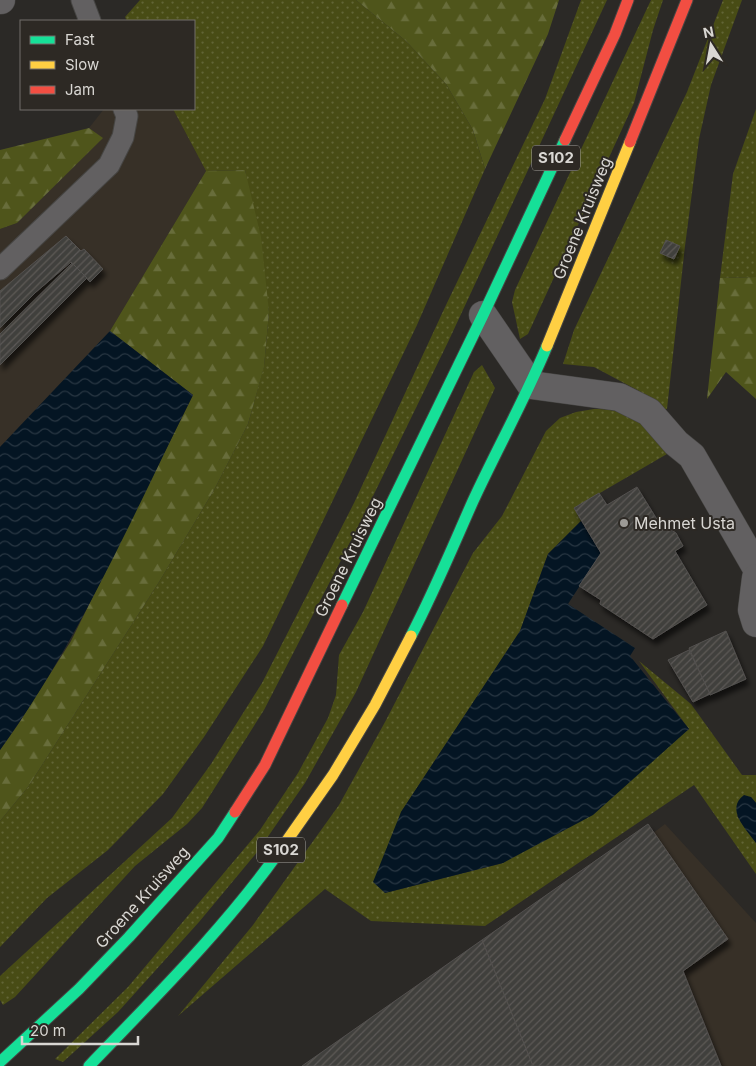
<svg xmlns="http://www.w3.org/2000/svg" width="756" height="1066" viewBox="0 0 756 1066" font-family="Inter,sans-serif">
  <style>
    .built { fill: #373027 }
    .grass { fill: url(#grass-dots) }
    .forest { fill: url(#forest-firs) }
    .water { fill: url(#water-waves) }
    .building { fill: url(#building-hatch); stroke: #53514f; filter: url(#shadow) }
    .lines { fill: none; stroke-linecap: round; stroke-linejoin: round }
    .lane-casing { stroke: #464543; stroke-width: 23 }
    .street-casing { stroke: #464543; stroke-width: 29 }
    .fast-casing { stroke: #464543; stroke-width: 13 }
    .slow-casing { stroke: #464543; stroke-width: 13 }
    .jam-casing { stroke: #464543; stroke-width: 13 }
    .lane { stroke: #626061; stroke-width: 21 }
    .street { stroke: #626061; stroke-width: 28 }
    .fast { stroke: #16e098; stroke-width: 11 }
    .slow { stroke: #ffcf43; stroke-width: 11 }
    .jam { stroke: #f24e42; stroke-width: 11 }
    .poi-dot { fill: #9c9a96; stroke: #2d2924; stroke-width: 2 }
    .labels { text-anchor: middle; stroke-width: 4; stroke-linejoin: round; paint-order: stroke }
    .shield { fill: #2d2924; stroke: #a5a39e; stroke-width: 1 }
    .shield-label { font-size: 15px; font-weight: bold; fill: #d9d7d3 }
    .street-label { font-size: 16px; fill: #d9d7d3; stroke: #2d2924 }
    .poi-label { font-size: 16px; fill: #d9d7d3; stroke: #2d2924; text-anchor: start }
  </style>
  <defs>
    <pattern id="grass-dots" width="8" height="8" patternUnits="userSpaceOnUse" patternTransform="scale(1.25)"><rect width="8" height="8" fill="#484c15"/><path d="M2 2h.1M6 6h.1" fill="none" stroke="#626536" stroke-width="1.8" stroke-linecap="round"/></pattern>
    <pattern id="forest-firs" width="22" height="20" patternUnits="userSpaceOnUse" patternTransform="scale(1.25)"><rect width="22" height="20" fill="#4f551b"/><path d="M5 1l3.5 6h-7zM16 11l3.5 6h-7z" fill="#686d3b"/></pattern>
    <pattern id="water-waves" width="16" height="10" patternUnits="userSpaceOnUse" patternTransform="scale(1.25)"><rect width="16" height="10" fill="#041523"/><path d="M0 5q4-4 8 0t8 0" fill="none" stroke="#283642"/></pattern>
    <pattern id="building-hatch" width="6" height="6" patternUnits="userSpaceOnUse" patternTransform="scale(1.25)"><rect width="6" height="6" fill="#413f3c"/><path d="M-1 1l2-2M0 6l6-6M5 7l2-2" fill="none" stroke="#5c5a57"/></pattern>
    <filter id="shadow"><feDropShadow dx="3" dy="5.5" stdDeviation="2.5" flood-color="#0009"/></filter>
  </defs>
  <rect width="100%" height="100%" fill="#2b2926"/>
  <!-- built -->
  <g class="built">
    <polygon points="104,109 173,109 206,171 110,331 0,447 0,229 17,223 102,138 89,128"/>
    <polygon points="665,824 756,923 756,1066 349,1066"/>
  </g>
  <!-- grass -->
  <g class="grass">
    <polygon points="140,0 356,0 406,41 446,84 473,130 485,169 417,325 263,646 204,737 163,794 108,850 47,898 0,947 0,821 28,787 159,582 214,490 248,424 264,366 269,312 245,170 206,171 173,109 194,109 194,21 127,21 125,17"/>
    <polygon points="581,0 607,0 449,340 357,529 264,710 202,808 187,824 135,866 15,997 3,1005 0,1000 0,976 172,818 211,764 262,683 354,503 446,305 545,99"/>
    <polygon points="651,0 663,0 653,30 634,103 528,334 520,339 512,302 515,290"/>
    <polygon points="723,0 742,0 711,85 699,139 685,246 667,409 664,409 641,392 594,367 563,364 574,330 687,92"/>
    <polygon points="756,109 756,277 720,278 733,174"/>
    <polygon points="482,365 495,388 356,692 305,783 258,851 199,922 118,1012 63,1062 55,1059 128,987 260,830 298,773 328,718 336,695 339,655 363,612 474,372"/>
    <path d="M 594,409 C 599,409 605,409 610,410 C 633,413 656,434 667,454 L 574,508 L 581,521 L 548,554 L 520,631 L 401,812 L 385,893 L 503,863 L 689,729 L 639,661 L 691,704 L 742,775 L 756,775 L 756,803 L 751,797 L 737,816 L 756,843 L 756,874 L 694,785 L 485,926 L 371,921 L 325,889 L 178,1016 L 253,925 L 339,805 L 385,722 L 473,553 L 502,516 L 546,431 L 560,418 L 576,412 Z"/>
  </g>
  <!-- forest -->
  <g class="forest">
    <polygon points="356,0 559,0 548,34 485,169 473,130 446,84 406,41"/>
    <polygon points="89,128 103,138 17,223 0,229 0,150"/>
    <polygon points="245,170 261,237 269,312 264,367 248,424 214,490 159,582 28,787 0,821 0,750 17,726 71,641 193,395 110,331 206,171"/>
    <polygon points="756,277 756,399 726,372 707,399 720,278"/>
  </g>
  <!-- water -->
  <g class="water">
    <path d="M 110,331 L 193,395 C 133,515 79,641 0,750 L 0,447 Z"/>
    <polygon points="581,521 601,553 568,604 635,648 630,656 689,729 593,815 503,863 385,893 373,882 401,812 520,631 548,554"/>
    <path d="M 744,795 L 751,797 L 756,803 L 756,843 C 746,829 725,809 744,795 Z"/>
  </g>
  <!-- building -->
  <g class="building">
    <polygon points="66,236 81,251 84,249 103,269 90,282 71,262 36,292 0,328 0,291"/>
    <polygon points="666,240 680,246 674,259 660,253"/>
    <polygon points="72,263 87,278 0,365 0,334"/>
    <polygon points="637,487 658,521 676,533 683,546 675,551 707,605 653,639 600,604 601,600 579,586 601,553 574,508 599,493 607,505"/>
    <polygon points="726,631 746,679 710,695 689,648"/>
    <polygon points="689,650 710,694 693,702 668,660"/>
    <polygon points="648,824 728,939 683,971 721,1066 533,1066 482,940"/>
    <polygon points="482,940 533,1066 302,1066"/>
  </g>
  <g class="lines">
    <!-- lane casing -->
    <g class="lane-casing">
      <g id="lane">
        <polyline points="82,0 90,21"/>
        <polyline points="0,269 109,165 123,137 127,116 124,109"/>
      </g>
    </g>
    <!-- street casing -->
    <g class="street-casing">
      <g id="street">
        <polyline points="0,0 1,0"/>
        <polyline points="483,315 531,385 619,397 649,412 676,443 692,456 756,567"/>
        <polyline points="756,578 752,610 756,623"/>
      </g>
    </g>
    <!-- fast casing -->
    <g class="fast-casing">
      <g id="fast">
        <polyline points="342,605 483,315 565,140"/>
        <path d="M 411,636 C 434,592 453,546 473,501 C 497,449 525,399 547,346"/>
        <polyline points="0,1062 79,989 129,937 218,838 235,812"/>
        <path d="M 89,1066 C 156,996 225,928 281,849"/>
      </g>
    </g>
    <!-- slow casing -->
    <g class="slow-casing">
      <g id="slow">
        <polyline points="547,346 630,142"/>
        <polyline points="281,849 333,775 375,705 411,636"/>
      </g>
    </g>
    <!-- jam casing -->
    <g class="jam-casing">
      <g id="jam">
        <polyline points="565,140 615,34 628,0"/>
        <polyline points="630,142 687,0"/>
        <polyline points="235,812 265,765 342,605"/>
      </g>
    </g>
    <!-- lane -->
    <use href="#lane" class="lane"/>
    <!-- street -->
    <use href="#street" class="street"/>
    <!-- fast -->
    <use href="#fast" class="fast"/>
    <!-- slow -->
    <use href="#slow" class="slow"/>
    <!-- jam -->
    <use href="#jam" class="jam"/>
  </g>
  <!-- markers -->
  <circle class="poi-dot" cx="624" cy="523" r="5"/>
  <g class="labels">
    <!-- shield labels -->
    <g class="shield">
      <rect x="532" y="145.5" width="48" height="25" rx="4"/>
      <rect x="257" y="837.5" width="48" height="25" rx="4"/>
    </g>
    <g class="shield-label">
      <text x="556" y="163">S102</text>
      <text x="281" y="855">S102</text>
    </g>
    <!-- street labels -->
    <g class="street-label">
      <text transform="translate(582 218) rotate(-68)" y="6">Groene Kruisweg</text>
      <text transform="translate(348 557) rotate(-64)" y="6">Groene Kruisweg</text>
      <text transform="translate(142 897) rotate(-48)" y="6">Groene Kruisweg</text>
    </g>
    <!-- poi labels -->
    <g class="poi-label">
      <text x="634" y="529">Mehmet Usta</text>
    </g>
  </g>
  <!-- legend -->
  <rect x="20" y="20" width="175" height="90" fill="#2d2924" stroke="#726f6a"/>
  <rect x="30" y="36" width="25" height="8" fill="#16e098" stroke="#726f6a"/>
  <text x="65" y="45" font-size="15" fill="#d9d7d3">Fast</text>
  <rect x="30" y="61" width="25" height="8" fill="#ffcf43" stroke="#726f6a"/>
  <text x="65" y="70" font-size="15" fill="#d9d7d3">Slow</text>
  <rect x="30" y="86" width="25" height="8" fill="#f24e42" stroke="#726f6a"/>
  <text x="65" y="95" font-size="15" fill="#d9d7d3">Jam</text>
  <!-- north arrow -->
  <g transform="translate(711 45) rotate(349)" stroke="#2d2924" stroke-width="4" paint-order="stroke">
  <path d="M0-4L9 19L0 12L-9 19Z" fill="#d9d7d3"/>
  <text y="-8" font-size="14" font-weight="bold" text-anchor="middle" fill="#d9d7d3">N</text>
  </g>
  <!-- scale -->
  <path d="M22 1036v8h116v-8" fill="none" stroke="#d9d7d3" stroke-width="2.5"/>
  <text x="30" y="1036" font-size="15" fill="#d9d7d3" stroke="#2d2924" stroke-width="4" paint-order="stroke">20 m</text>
</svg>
